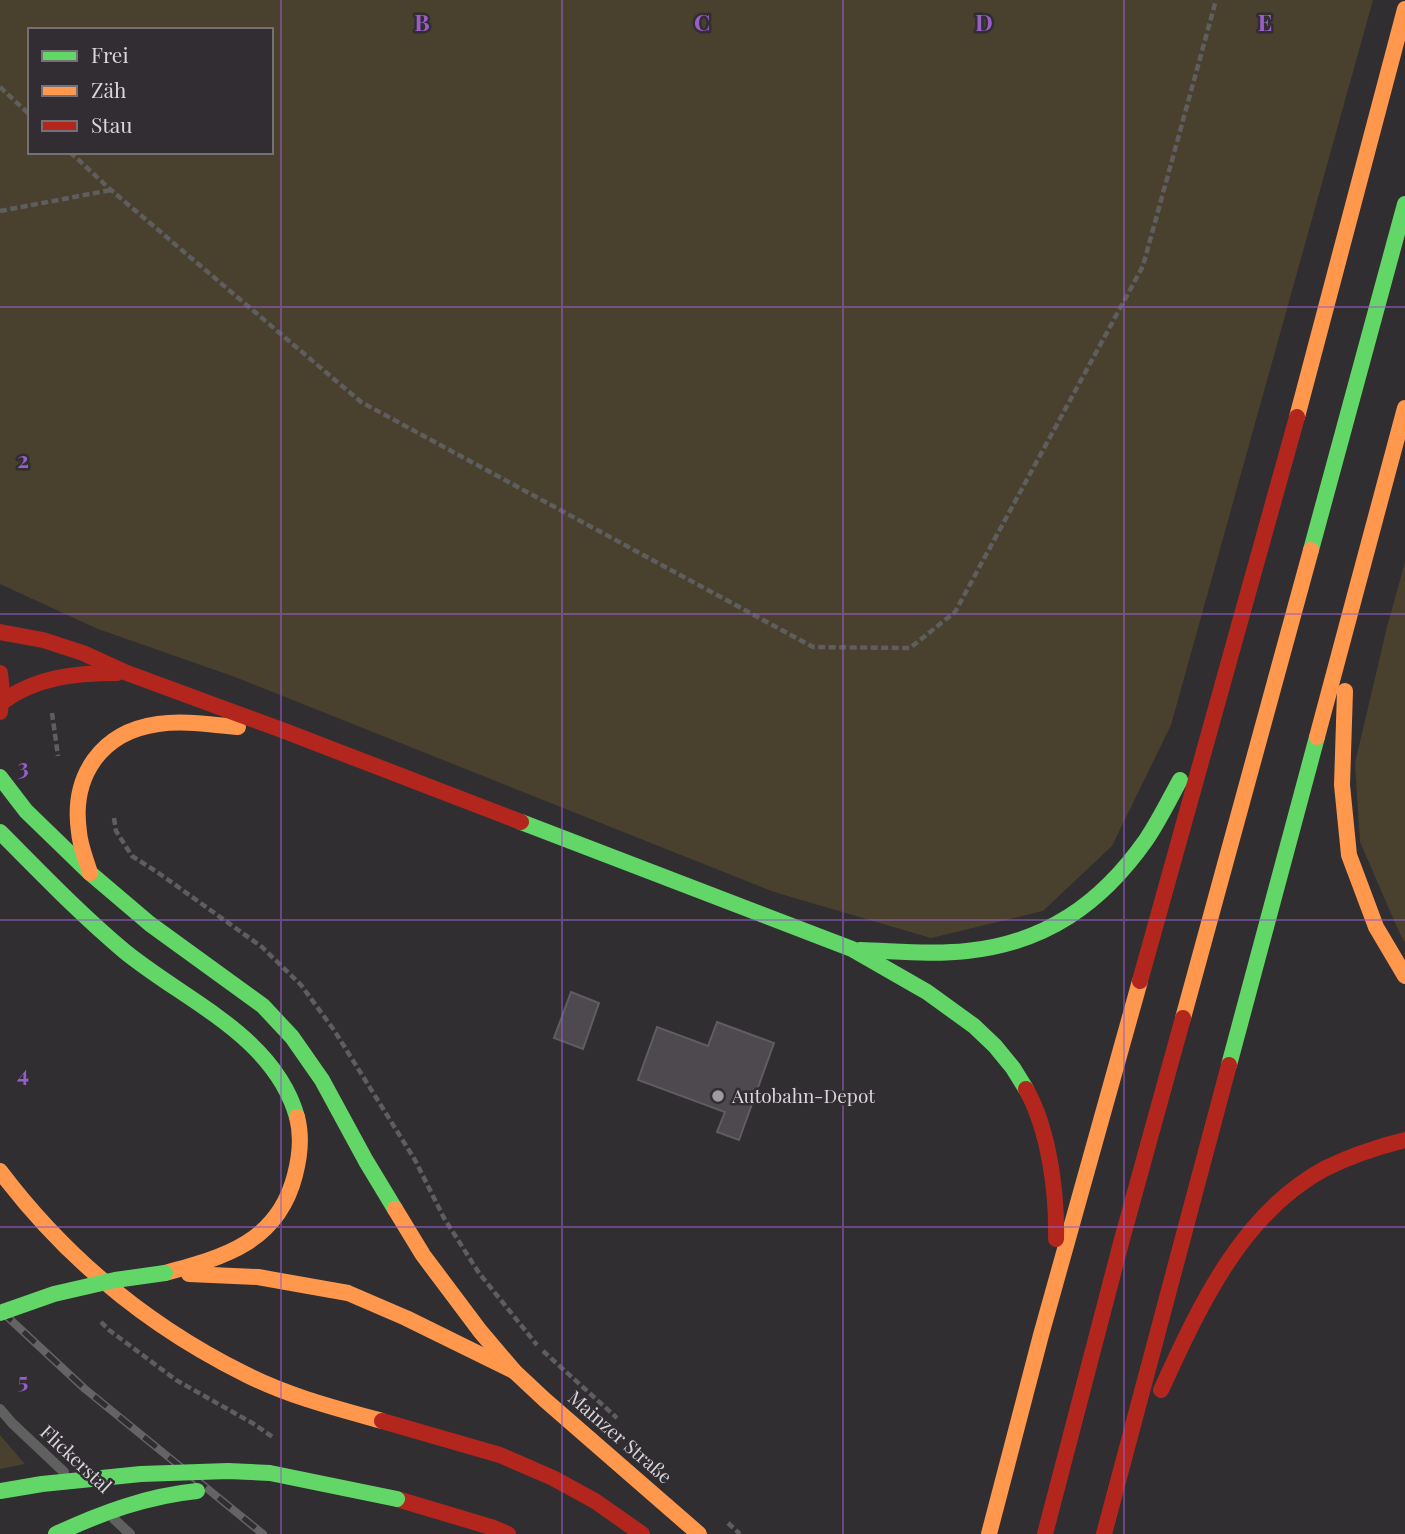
<svg xmlns="http://www.w3.org/2000/svg" width="1405" height="1534" viewBox="0 0 1405 1534" font-family="'Playfair Display',serif">
  <style>
    .green { fill: #49402e; fill-rule: evenodd }
    .building { fill: #4e494f; stroke: #5f5d60; stroke-width: 2 }
    .lines { fill: none; stroke-linecap: round; stroke-linejoin: round }
    .path { stroke: #5f5e5f; stroke-width: 4.5; stroke-dasharray: 7 3.5; stroke-linecap: butt }
    .lane { stroke: #616060; stroke-width: 10 }
    .fast { stroke: #63d668; stroke-width: 16 }
    .slow { stroke: #ff974d; stroke-width: 16 }
    .jam { stroke: #b3261e; stroke-width: 16 }
    .rail-casing { stroke: #646464; stroke-width: 8 }
    .rail { stroke: #312d32; stroke-width: 5; stroke-dasharray: 16; stroke-linecap: butt }
    .fast-bridge { stroke: #63d668; stroke-width: 16 }
    .grid { fill: none; stroke: #975fc6; stroke-width: 2; stroke-opacity: 0.55 }
    .poi-dot { fill: #9d9b9e; stroke: #312d32; stroke-width: 2.5 }
    .labels { text-anchor: middle; stroke-width: 5; stroke-linejoin: round; paint-order: stroke }
    .poi-label { font-size: 19px; fill: #d8d5d8; stroke: #312d32; text-anchor: start }
    .street-label { font-size: 19px; fill: #d8d5d8; stroke: #312d32 }
    .grid-label { font-size: 23px; text-anchor: middle; font-weight: bold; fill: #975fc6; stroke: #312d32; stroke-width: 5; stroke-linejoin: round; paint-order: stroke }
  </style>
  <rect width="100%" height="100%" fill="#302e31"/>
  <!-- green -->
  <g class="green">
    <path d="M 0,0 L 1373,0 L 1171,725 L 1112,846 L 1043,911 L 931,938 L 774,892 L 235,677 L 98,629 L 0,584 ZM 30,30 L 271,30 L 271,152 L 30,152 Z"/>
    <polygon points="1405,562 1405,942 1400,934 1360,842 1355,763 1387,627"/>
    <polygon points="0,1435 25,1464 0,1469"/>
  </g>
  <!-- building -->
  <g class="building">
    <polygon points="571,992 599,1003 583,1049 554,1038"/>
    <polygon points="717,1022 774,1043 739,1140 717,1132 725,1112 638,1080 657,1027 708,1046"/>
  </g>
  <g class="lines">
    <!-- path -->
    <g class="path">
      <polyline points="0,87 30,115"/>
      <polyline points="70,152 111,190 361,402 813,647 910,648 955,612 1143,266 1216,0"/>
      <polyline points="0,211 111,190"/>
      <polyline points="52,713 58,756"/>
      <polyline points="114,818 116,831 132,856 160,874 262,947 301,985 334,1030 415,1160 444,1218 479,1273 537,1345"/>
      <polyline points="101,1322 109,1330 176,1380 254,1424 274,1438"/>
      <polyline points="543,1351 617,1418"/>
      <polyline points="728,1523 740,1534"/>
    </g>
    <!-- lane -->
    <g class="lane">
      <polyline points="0,1409 12,1423 64,1472"/>
      <polyline points="114,1519 130,1534"/>
    </g>
    <!-- fast -->
    <g class="fast">
      <polyline points="1311,550 1405,204"/>
      <polyline points="0,777 26,811 90,873 150,924 263,1006 292,1037 322,1080 366,1161 395,1209"/>
      <polyline points="521,822 852,949 927,992 974,1026 995,1046 1013,1068 1026,1089"/>
      <path d="M 0,832 C 40,872 80,914 123,950 C 183,1000 274,1035 297,1117"/>
      <path d="M 860,950 C 895,951 931,955 967,951 C 1045,943 1101,904 1146,840 C 1159,821 1169,800 1180,780"/>
      <polyline points="1229,1065 1317,737"/>
    </g>
    <!-- slow -->
    <g class="slow">
      <polyline points="1297,417 1405,9"/>
      <polyline points="1345,691 1342,785 1349,855 1376,927 1405,976"/>
      <polyline points="1317,737 1405,408"/>
      <path d="M 90,873 C 86,859 80,846 79,832 C 71,776 101,732 158,724 C 184,720 212,725 238,727"/>
      <polyline points="1183,1018 1311,550"/>
      <path d="M 0,1171 C 65,1257 148,1326 245,1374 C 288,1396 335,1408 382,1421"/>
      <polyline points="395,1209 423,1255 480,1331 514,1371 545,1400 699,1534"/>
      <path d="M 165,1273 C 225,1257 278,1242 295,1175 C 300,1156 302,1136 297,1117"/>
      <polyline points="189,1274 258,1277 348,1293 406,1318 514,1371"/>
      <polyline points="989,1534 1041,1335 1140,981"/>
    </g>
    <!-- jam -->
    <g class="jam">
      <polyline points="0,632 43,640 83,653 127,673 282,730 521,822"/>
      <polyline points="0,673 2,692 0,712"/>
      <path d="M 2,702 C 36,677 75,673 117,673"/>
      <polyline points="1140,981 1297,417"/>
      <path d="M 1026,1089 C 1049,1130 1057,1192 1056,1239"/>
      <path d="M 1161,1390 C 1199,1308 1240,1215 1324,1169 C 1350,1156 1377,1147 1405,1140"/>
      <polyline points="382,1421 500,1455 553,1478 595,1501 642,1534"/>
      <polyline points="397,1499 494,1528 508,1534"/>
      <polyline points="1045,1534 1121,1243 1183,1018"/>
      <polyline points="1104,1534 1229,1065"/>
    </g>
    <!-- rail casing -->
    <g class="rail-casing">
      <polyline id="rail" points="0,1310 85,1389 263,1534"/>
    </g>
    <!-- rail -->
    <use href="#rail" class="rail"/>
    <!-- fast-bridge -->
    <g class="fast-bridge">
      <polyline points="0,1313 54,1294 115,1280 165,1273"/>
      <polyline points="0,1491 42,1484 141,1474 228,1471 270,1473 397,1499"/>
      <path d="M 56,1534 C 101,1513 147,1496 197,1491"/>
    </g>
  </g>
  <!-- grid -->
  <path class="grid" d="M 281,0 L 281,1534M 562,0 L 562,1534M 843,0 L 843,1534M 1124,0 L 1124,1534M 0,307 L 1405,307M 0,614 L 1405,614M 0,920 L 1405,920M 0,1227 L 1405,1227"/>
  <!-- markers -->
  <circle class="poi-dot" cx="718" cy="1096" r="7"/>
  <g class="labels">
    <!-- poi labels -->
    <g class="poi-label">
      <text x="732" y="1103">Autobahn-Depot</text>
    </g>
    <!-- street labels -->
    <g class="street-label">
      <text transform="translate(620 1437) rotate(41)" y="7">Mainzer Straße</text>
      <text transform="translate(76 1459) rotate(43)" y="7">Flickerstal</text>
    </g>
  </g>
  <g class="grid-label">
    <text x="422" y="31">B</text>
    <text x="702" y="31">C</text>
    <text x="984" y="31">D</text>
    <text x="1265" y="31">E</text>
    <text x="23" y="468">2</text>
    <text x="23" y="775">3</text>
    <text x="23" y="1082">4</text>
    <text x="23" y="1389">5</text>
  </g>
  <!-- legend -->
  <rect x="28" y="28" width="245" height="126" fill="#312d32" stroke="#747074" stroke-width="2"/>
  <rect x="42" y="51" width="35" height="10" fill="#63d668" stroke="#747074" stroke-width="2"/>
  <text x="91" y="63" font-size="21" fill="#d8d5d8">Frei</text>
  <rect x="42" y="86" width="35" height="10" fill="#ff974d" stroke="#747074" stroke-width="2"/>
  <text x="91" y="98" font-size="21" fill="#d8d5d8">Zäh</text>
  <rect x="42" y="121" width="35" height="10" fill="#b3261e" stroke="#747074" stroke-width="2"/>
  <text x="91" y="133" font-size="21" fill="#d8d5d8">Stau</text>
</svg>
